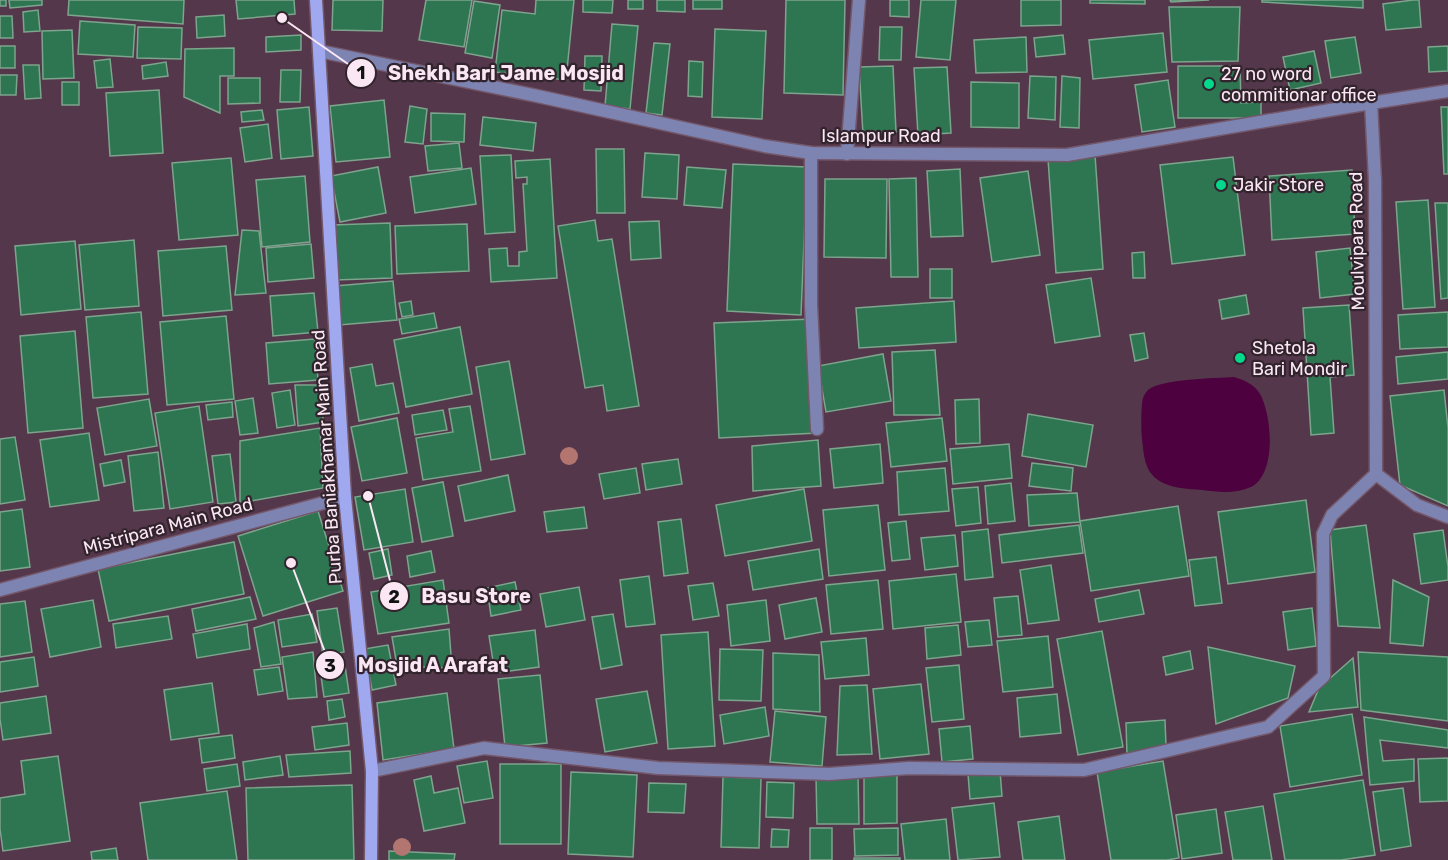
<svg xmlns="http://www.w3.org/2000/svg" width="1448" height="860" viewBox="0 0 1448 860" font-family="Rubik,sans-serif">
  <style>
    .water { fill: #4d013e }
    .building { fill: #2e7552; stroke: #7da48d; stroke-width: 1.5 }
    .lines { fill: none; stroke-linecap: round; stroke-linejoin: round }
    .street-casing { stroke: #73576a; stroke-width: 15 }
    .secondary-casing { stroke: #73576a; stroke-width: 15 }
    .street { stroke: #7e84b2; stroke-width: 12 }
    .secondary { stroke: #a0a8f0; stroke-width: 12 }
    .tree { fill: #b2756f }
    .poi-dot { fill: #03d98b; stroke: #32242d; stroke-width: 2 }
    .labels { text-anchor: middle; stroke-width: 4.5; stroke-linejoin: round; paint-order: stroke }
    .poi-label { font-size: 18px; fill: #fae7f3; stroke: #32242d; text-anchor: start }
    .street-label { font-size: 18px; fill: #fae7f3; stroke: #32242d }
    .leader { fill: none; stroke: #fae7f3; stroke-width: 2 }
    .callout-dot { fill: #fae7f3; stroke: #32242d; stroke-width: 2 }
    .mark-label { font-size: 18px; text-anchor: middle; font-weight: bold; fill: #111 }
    .callout-label { font-size: 20px; text-anchor: middle; font-weight: bold; fill: #fae7f3; stroke: #32242d; stroke-width: 4.5; stroke-linejoin: round; paint-order: stroke }
  </style>
  <rect width="100%" height="100%" fill="#55374c"/>
  <!-- water -->
  <path class="water" d="M 1234,377 C 1244,380 1254,384 1260,394 C 1272,415 1277,474 1251,487 C 1236,494 1218,492 1202,490 C 1188,489 1169,488 1158,480 C 1144,470 1144,455 1142,439 C 1141,431 1141,404 1143,398 C 1144,395 1146,392 1148,390 C 1161,379 1216,378 1234,377 Z"/>
  <!-- building -->
  <g class="building">
    <rect x="0" y="0" width="6" height="6"/>
    <polygon points="9,0 42,0 42,5 10,8"/>
    <polygon points="69,0 184,0 183,24 68,15"/>
    <polygon points="236,0 294,0 295,14 238,19"/>
    <polygon points="333,0 383,0 382,31 332,30"/>
    <polygon points="426,0 472,0 464,47 419,40"/>
    <polygon points="536,0 574,0 566,80 495,72 502,10 535,14"/>
    <polygon points="583,0 613,0 612,13 583,12"/>
    <rect x="628" y="0" width="15" height="9"/>
    <polygon points="657,0 685,0 685,12 657,11"/>
    <rect x="693" y="0" width="29" height="9"/>
    <polygon points="786,0 845,0 843,95 784,93"/>
    <polygon points="890,0 909,0 909,17 890,16"/>
    <polygon points="921,0 956,0 950,60 916,57"/>
    <polygon points="1021,0 1061,0 1061,25 1021,26"/>
    <polygon points="1090,0 1145,0 1145,4 1090,3"/>
    <polygon points="1170,0 1209,0 1171,2"/>
    <polygon points="1262,0 1363,0 1363,8 1262,2"/>
    <polygon points="1413,0 1419,0 1421,27 1386,30 1383,4"/>
    <polygon points="474,1 500,5 492,58 465,53"/>
    <polygon points="1169,7 1240,7 1238,61 1172,62"/>
    <polygon points="38,10 40,31 24,32 23,12"/>
    <polygon points="224,15 225,36 197,38 196,17"/>
    <polygon points="0,16 12,16 13,38 0,38"/>
    <polygon points="80,21 135,25 133,57 78,54"/>
    <polygon points="612,24 638,26 630,109 605,106"/>
    <polygon points="138,27 182,28 181,59 137,58"/>
    <polygon points="880,27 902,27 901,60 879,60"/>
    <polygon points="715,29 766,31 762,119 712,117"/>
    <polygon points="72,30 74,78 43,79 42,31"/>
    <polygon points="1163,33 1167,72 1093,79 1089,40"/>
    <polygon points="301,35 301,50 266,52 266,37"/>
    <polygon points="1063,35 1065,54 1036,57 1034,38"/>
    <polygon points="1026,37 1027,72 976,73 974,40"/>
    <polygon points="1355,37 1361,73 1331,78 1325,41"/>
    <polygon points="654,43 670,44 662,115 646,113"/>
    <rect x="0" y="46" width="15" height="22"/>
    <polygon points="1448,46 1448,71 1429,72 1428,47"/>
    <polygon points="234,48 234,76 220,76 220,113 184,97 185,49"/>
    <polygon points="1314,51 1321,83 1290,90 1283,57"/>
    <polygon points="585,56 602,56 601,91 584,90"/>
    <polygon points="110,59 113,87 97,88 94,61"/>
    <polygon points="689,61 703,62 702,97 688,96"/>
    <polygon points="166,62 168,76 143,79 142,66"/>
    <polygon points="23,65 39,65 41,98 25,99"/>
    <polygon points="893,66 896,132 863,134 859,67"/>
    <polygon points="1178,66 1240,66 1241,103 1261,102 1261,118 1178,118"/>
    <polygon points="947,67 951,133 918,135 914,68"/>
    <polygon points="281,70 301,70 300,102 280,102"/>
    <polygon points="0,75 17,75 16,95 0,95"/>
    <polygon points="1030,76 1056,77 1055,120 1028,118"/>
    <polygon points="1062,76 1080,78 1079,128 1060,127"/>
    <polygon points="228,78 260,78 260,103 228,104"/>
    <polygon points="1168,80 1175,127 1142,132 1135,85"/>
    <rect x="62" y="82" width="17" height="23"/>
    <polygon points="971,82 1019,83 1019,128 971,127"/>
    <polygon points="159,90 163,153 110,156 106,93"/>
    <polygon points="384,100 390,157 336,162 330,106"/>
    <polygon points="410,106 427,109 423,144 405,142"/>
    <polygon points="309,107 313,156 281,159 277,110"/>
    <polygon points="1441,107 1448,107 1448,174 1444,174"/>
    <polygon points="262,110 264,120 242,122 241,112"/>
    <polygon points="431,113 465,114 464,142 431,141"/>
    <polygon points="483,117 536,123 533,151 480,145"/>
    <polygon points="268,124 272,158 245,162 240,128"/>
    <polygon points="459,143 462,168 428,171 425,146"/>
    <polygon points="596,149 624,149 625,213 597,213"/>
    <polygon points="645,153 679,155 677,199 642,197"/>
    <polygon points="511,155 515,232 485,234 480,156"/>
    <polygon points="1095,155 1103,269 1056,273 1048,159"/>
    <polygon points="1233,157 1245,255 1172,264 1160,165"/>
    <polygon points="231,158 238,235 179,240 172,163"/>
    <polygon points="550,159 557,278 491,282 489,249 507,248 508,266 519,266 519,252 527,251 523,184 527,184 527,177 516,178 515,161"/>
    <polygon points="733,164 807,167 801,315 727,311"/>
    <polygon points="378,167 386,213 340,222 331,176"/>
    <polygon points="687,167 726,170 722,208 684,205"/>
    <polygon points="471,168 476,204 415,213 410,177"/>
    <polygon points="960,169 963,236 931,237 927,171"/>
    <polygon points="1352,170 1355,234 1272,240 1269,176"/>
    <polygon points="1028,171 1040,255 992,262 980,178"/>
    <polygon points="305,176 310,242 262,247 256,180"/>
    <polygon points="916,178 918,277 891,277 889,179"/>
    <polygon points="825,179 887,179 886,258 824,257"/>
    <polygon points="1428,200 1435,307 1403,309 1396,202"/>
    <polygon points="1435,203 1448,203 1448,298 1441,299"/>
    <polygon points="595,220 598,241 612,239 639,406 607,411 603,385 585,388 558,226"/>
    <polygon points="659,221 661,258 631,260 629,222"/>
    <polygon points="390,223 392,278 335,280 332,225"/>
    <polygon points="467,224 469,271 397,274 395,226"/>
    <polygon points="242,230 259,231 266,293 235,295"/>
    <polygon points="134,240 139,306 85,310 79,245"/>
    <polygon points="75,241 81,309 21,315 15,246"/>
    <polygon points="311,244 314,278 268,282 266,248"/>
    <polygon points="226,246 232,310 163,316 158,251"/>
    <polygon points="1350,248 1355,294 1320,298 1316,252"/>
    <polygon points="1144,252 1145,278 1133,278 1132,253"/>
    <rect x="930" y="269" width="22" height="29"/>
    <polygon points="1091,278 1100,336 1055,343 1046,285"/>
    <polygon points="393,281 397,320 339,325 335,286"/>
    <polygon points="314,293 318,332 273,336 270,296"/>
    <polygon points="1246,295 1249,314 1222,319 1219,300"/>
    <polygon points="411,301 413,315 402,317 399,303"/>
    <polygon points="954,301 956,342 859,348 856,308"/>
    <polygon points="1349,305 1354,375 1330,377 1334,433 1311,435 1303,308"/>
    <polygon points="141,312 148,394 93,398 86,317"/>
    <polygon points="1448,312 1448,347 1400,349 1398,315"/>
    <polygon points="434,313 437,328 402,334 399,319"/>
    <polygon points="226,316 234,399 167,405 160,322"/>
    <polygon points="813,319 818,433 719,438 714,323"/>
    <polygon points="460,327 472,394 406,407 394,340"/>
    <polygon points="75,331 83,428 28,433 20,336"/>
    <polygon points="1144,333 1148,358 1135,361 1130,335"/>
    <polygon points="315,339 318,380 269,384 266,343"/>
    <polygon points="935,350 940,415 894,415 892,352"/>
    <polygon points="1448,352 1448,379 1398,384 1396,357"/>
    <polygon points="883,354 891,401 826,412 818,366"/>
    <polygon points="509,361 525,454 491,460 476,367"/>
    <polygon points="372,364 376,386 393,383 399,413 359,421 350,368"/>
    <polygon points="295,385 322,385 323,422 298,426"/>
    <polygon points="290,390 295,425 277,428 272,393"/>
    <polygon points="1444,390 1448,428 1448,506 1400,485 1390,396"/>
    <polygon points="253,398 258,433 240,435 235,401"/>
    <polygon points="149,399 157,446 105,455 97,408"/>
    <polygon points="979,399 980,443 956,444 955,400"/>
    <polygon points="232,402 233,417 208,420 206,405"/>
    <polygon points="199,406 213,502 170,509 155,413"/>
    <polygon points="470,406 481,471 423,480 416,438 453,432 449,409"/>
    <polygon points="443,410 447,430 415,435 412,415"/>
    <polygon points="1028,414 1093,425 1086,467 1022,456"/>
    <polygon points="397,418 407,473 362,481 351,427"/>
    <polygon points="942,418 947,461 891,467 886,423"/>
    <polygon points="320,428 323,488 240,503 240,441"/>
    <polygon points="89,433 99,500 50,507 40,440"/>
    <polygon points="15,437 25,500 0,504 0,439"/>
    <polygon points="818,440 821,486 753,491 752,446"/>
    <polygon points="880,444 883,483 834,488 830,449"/>
    <polygon points="1009,444 1012,478 953,484 950,449"/>
    <polygon points="158,452 164,508 134,511 128,456"/>
    <polygon points="230,454 236,502 218,504 212,456"/>
    <polygon points="678,459 682,484 646,490 642,464"/>
    <polygon points="121,460 125,482 104,486 100,464"/>
    <polygon points="1032,463 1073,468 1071,491 1029,486"/>
    <polygon points="636,468 640,493 604,499 599,474"/>
    <polygon points="945,468 949,511 899,515 897,472"/>
    <polygon points="508,475 515,511 465,521 458,486"/>
    <polygon points="443,482 453,536 422,542 412,488"/>
    <polygon points="1011,483 1015,521 988,524 985,486"/>
    <polygon points="978,487 981,523 956,526 952,489"/>
    <polygon points="405,489 413,542 364,550 355,497"/>
    <polygon points="804,489 812,541 725,556 716,505"/>
    <polygon points="1077,493 1080,522 1029,526 1027,495"/>
    <polygon points="1306,500 1315,572 1228,584 1218,512"/>
    <polygon points="878,505 885,570 829,576 823,510"/>
    <polygon points="1178,506 1189,576 1091,591 1080,521"/>
    <polygon points="584,507 587,528 547,532 544,512"/>
    <polygon points="22,509 30,567 0,571 0,512"/>
    <polygon points="318,511 343,591 263,616 238,536"/>
    <polygon points="681,519 688,573 664,576 658,522"/>
    <polygon points="906,521 910,559 892,561 888,523"/>
    <polygon points="1079,525 1083,553 1002,563 999,535"/>
    <polygon points="1366,525 1380,628 1338,626 1330,530"/>
    <polygon points="988,529 993,577 965,580 962,532"/>
    <polygon points="1443,530 1448,567 1448,580 1421,584 1414,534"/>
    <polygon points="955,535 958,566 925,570 921,538"/>
    <polygon points="234,542 244,594 109,621 98,569"/>
    <polygon points="388,549 392,575 374,579 369,553"/>
    <polygon points="819,549 823,579 753,590 748,561"/>
    <polygon points="431,551 435,572 410,577 407,556"/>
    <polygon points="1216,557 1222,603 1195,606 1189,560"/>
    <polygon points="1051,565 1059,620 1028,624 1020,570"/>
    <polygon points="956,574 961,622 893,629 889,581"/>
    <polygon points="649,576 655,624 626,627 620,580"/>
    <polygon points="443,580 449,623 378,634 371,592"/>
    <polygon points="878,580 883,629 831,634 826,585"/>
    <polygon points="1393,580 1429,597 1423,646 1390,643"/>
    <polygon points="515,582 521,610 491,616 487,588"/>
    <polygon points="713,583 719,616 693,620 688,586"/>
    <polygon points="579,587 585,620 546,627 540,594"/>
    <polygon points="1139,590 1144,614 1099,622 1095,599"/>
    <polygon points="1018,596 1022,635 998,637 994,598"/>
    <polygon points="250,597 256,619 196,631 192,609"/>
    <polygon points="816,598 822,632 785,639 779,605"/>
    <polygon points="93,600 101,647 50,657 41,609"/>
    <polygon points="766,600 770,641 731,646 727,605"/>
    <polygon points="25,601 32,652 0,657 0,604"/>
    <polygon points="337,608 344,652 323,656 317,611"/>
    <polygon points="1312,608 1316,646 1288,650 1283,612"/>
    <polygon points="312,614 317,642 282,647 278,620"/>
    <polygon points="613,614 622,665 601,669 592,617"/>
    <polygon points="168,616 172,639 116,648 113,624"/>
    <polygon points="989,620 992,645 968,647 965,622"/>
    <polygon points="274,622 281,664 261,667 254,628"/>
    <polygon points="247,624 250,649 197,658 193,634"/>
    <polygon points="958,625 961,655 927,659 925,628"/>
    <polygon points="449,629 452,668 397,666 392,637"/>
    <polygon points="535,630 539,667 495,673 489,636"/>
    <polygon points="1102,631 1123,747 1078,755 1057,639"/>
    <polygon points="708,632 715,746 668,749 661,635"/>
    <polygon points="1048,636 1053,687 1003,692 997,641"/>
    <polygon points="866,638 869,675 825,679 821,642"/>
    <polygon points="388,645 396,685 372,690 364,649"/>
    <polygon points="1208,647 1295,666 1288,698 1216,724"/>
    <polygon points="720,649 763,650 761,701 719,700"/>
    <polygon points="1190,651 1193,669 1166,675 1163,657"/>
    <polygon points="313,652 317,697 288,699 282,657"/>
    <polygon points="1358,652 1448,657 1448,721 1361,710"/>
    <polygon points="773,653 819,655 820,712 773,709"/>
    <polygon points="34,657 38,686 0,692 0,662"/>
    <polygon points="1353,658 1358,707 1309,712 1319,688"/>
    <polygon points="344,659 349,693 324,697 319,662"/>
    <polygon points="959,665 964,719 932,722 926,668"/>
    <polygon points="279,667 283,691 258,695 254,670"/>
    <polygon points="540,675 547,743 505,747 498,679"/>
    <polygon points="212,683 219,733 171,740 164,690"/>
    <polygon points="921,684 929,754 880,759 873,689"/>
    <polygon points="867,685 872,754 837,755 840,686"/>
    <polygon points="647,691 657,743 605,752 596,699"/>
    <polygon points="447,693 454,749 383,760 377,703"/>
    <polygon points="1057,694 1061,733 1020,737 1017,698"/>
    <polygon points="46,696 51,733 3,740 0,719 0,703"/>
    <polygon points="342,699 345,717 329,720 327,701"/>
    <polygon points="765,707 769,736 724,744 720,715"/>
    <polygon points="775,711 826,717 822,766 770,762"/>
    <polygon points="1352,714 1362,775 1290,787 1280,726"/>
    <polygon points="1364,717 1448,730 1448,748 1380,740 1383,761 1414,759 1414,781 1370,785"/>
    <polygon points="1165,720 1166,746 1127,755 1126,723"/>
    <polygon points="347,723 349,745 315,750 312,727"/>
    <polygon points="970,726 973,759 942,762 939,729"/>
    <polygon points="232,735 235,758 202,763 199,739"/>
    <polygon points="350,751 351,773 289,777 286,755"/>
    <polygon points="58,756 70,841 3,851 0,829 0,798 25,794 21,761"/>
    <polygon points="280,756 283,775 245,780 243,762"/>
    <polygon points="1448,758 1448,801 1420,802 1418,759"/>
    <polygon points="487,761 493,798 464,803 457,766"/>
    <polygon points="1163,761 1179,858 1167,860 1111,860 1097,772"/>
    <polygon points="237,764 240,786 207,791 204,769"/>
    <rect x="500" y="764" width="61" height="80"/>
    <polygon points="1000,771 1002,796 970,799 968,774"/>
    <polygon points="571,772 637,775 633,857 568,854"/>
    <polygon points="897,775 897,823 864,824 864,776"/>
    <polygon points="431,776 434,793 458,788 465,823 424,831 414,780"/>
    <polygon points="858,776 859,824 817,824 816,777"/>
    <polygon points="723,777 761,778 759,848 721,847"/>
    <polygon points="1363,780 1375,855 1341,860 1285,860 1274,794"/>
    <polygon points="767,782 794,783 793,818 766,817"/>
    <polygon points="649,783 686,784 684,813 648,812"/>
    <polygon points="352,785 354,860 248,860 246,788"/>
    <polygon points="1403,788 1411,846 1381,851 1373,792"/>
    <polygon points="227,791 237,860 148,860 140,803"/>
    <polygon points="994,803 1000,857 958,860 952,808"/>
    <polygon points="1263,806 1272,860 1233,860 1225,812"/>
    <polygon points="1216,809 1222,853 1182,859 1176,815"/>
    <polygon points="1059,816 1065,860 1023,860 1018,822"/>
    <polygon points="946,819 950,860 905,860 901,824"/>
    <rect x="810" y="828" width="22" height="32"/>
    <polygon points="898,828 898,855 855,856 854,829"/>
    <polygon points="772,829 789,830 788,847 771,847"/>
    <polygon points="116,848 118,860 92,860 91,852"/>
    <polygon points="389,851 455,854 454,860 389,860"/>
    <rect x="854" y="858" width="46" height="2"/>
  </g>
  <g class="lines">
    <!-- street casing -->
    <g class="street-casing">
      <g id="street">
        <polyline points="319,51 542,97 764,146 811,153 1067,155 1371,103 1448,91"/>
        <polyline points="1371,103 1375,180 1376,474 1417,505 1448,517"/>
        <polyline points="811,153 811,305 817,429"/>
        <polyline points="847,154 859,0"/>
        <polyline points="0,590 345,497"/>
        <polyline points="372,771 484,748 658,768 829,774 909,768 1084,770 1268,727 1324,676 1323,534 1332,515 1376,474"/>
      </g>
    </g>
    <!-- secondary casing -->
    <g class="secondary-casing">
      <polyline id="secondary" points="316,0 345,497 372,771 371,860"/>
    </g>
    <!-- street -->
    <use href="#street" class="street"/>
    <!-- secondary -->
    <use href="#secondary" class="secondary"/>
  </g>
  <!-- trees -->
  <g class="tree">
    <circle cx="569" cy="456" r="9"/>
    <circle cx="402" cy="847" r="9"/>
  </g>
  <!-- markers -->
  <g class="poi-dot">
    <circle cx="1209" cy="84" r="6"/>
    <circle cx="1221" cy="185" r="6"/>
    <circle cx="1240" cy="358" r="6"/>
  </g>
  <g class="labels">
    <!-- poi labels -->
    <g class="poi-label">
      <text x="1221" y="80">27 no word<tspan x="1221" dy="21">commitionar office</tspan></text>
      <text x="1233" y="191">Jakir Store</text>
      <text x="1252" y="354">Shetola<tspan x="1252" dy="21">Bari Mondir</tspan></text>
    </g>
    <!-- street labels -->
    <g class="street-label">
      <text x="881" y="142">Islampur Road</text>
      <text transform="translate(1357 241) rotate(-91)" y="6">Moulvipara Road</text>
      <text transform="translate(327 457) rotate(-94)" y="6">Purba Baniakhamar Main Road</text>
      <text transform="translate(168 526) rotate(-15)" y="6">Mistripara Main Road</text>
    </g>
  </g>
  <!-- callouts -->
  <path class="leader" d="M282 18L361 73M368 496L394 596M291 563L330 665"/>
  <g class="callout-dot">
    <circle cx="282" cy="18" r="6"/>
    <circle cx="368" cy="496" r="6"/>
    <circle cx="291" cy="563" r="6"/>
    <circle cx="361" cy="73" r="15"/>
    <circle cx="394" cy="596" r="15"/>
    <circle cx="330" cy="665" r="15"/>
  </g>
  <g class="mark-label">
    <text x="361" y="79">1</text>
    <text x="394" y="603">2</text>
    <text x="330" y="672">3</text>
  </g>
  <g class="callout-label">
    <text x="506" y="80">Shekh Bari Jame Mosjid</text>
    <text x="476" y="603">Basu Store</text>
    <text x="433" y="672">Mosjid A Arafat</text>
  </g>
</svg>
